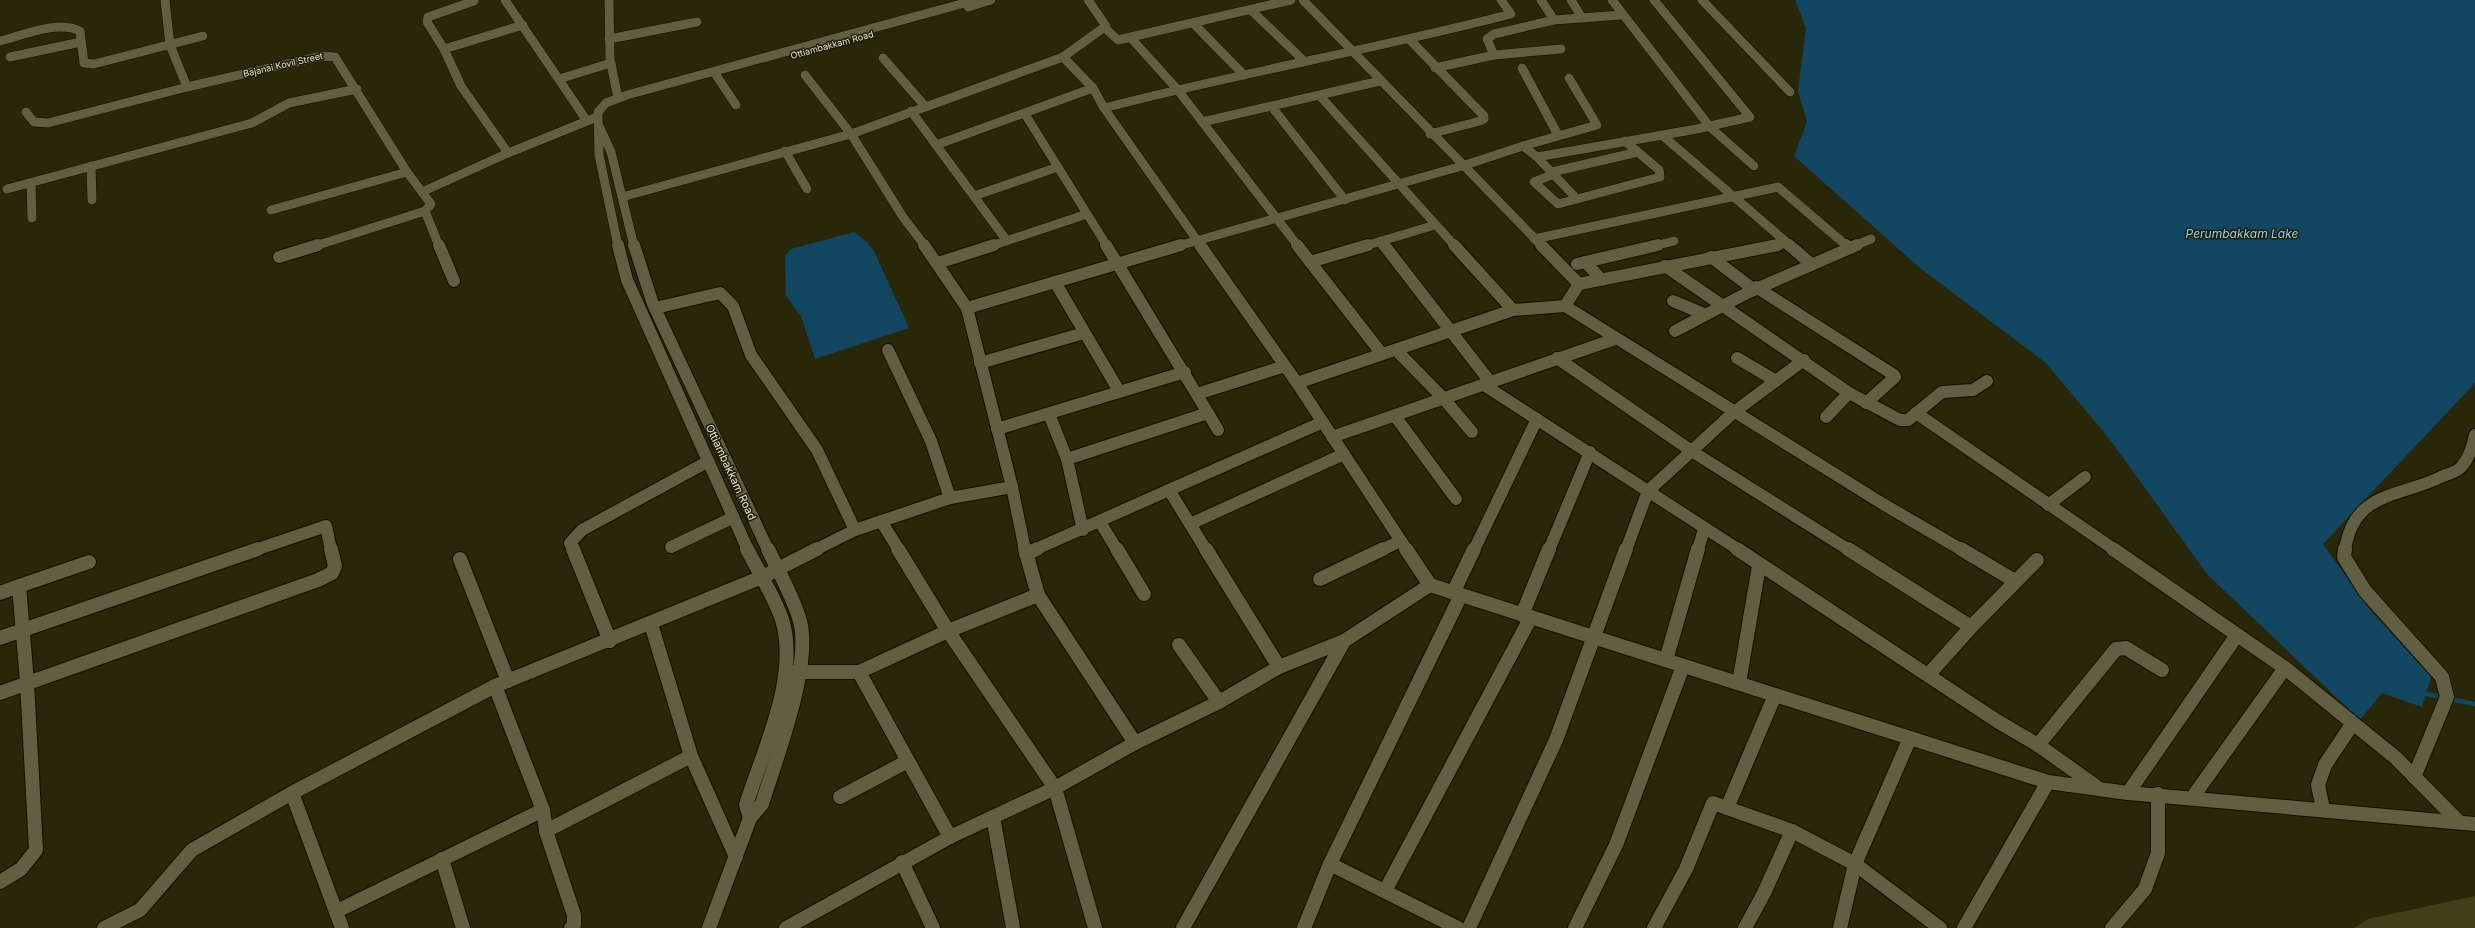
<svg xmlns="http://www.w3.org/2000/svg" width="2475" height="928" viewBox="0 0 2475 928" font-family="Inter,sans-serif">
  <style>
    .green { fill: #403f17 }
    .water { fill: #134660 }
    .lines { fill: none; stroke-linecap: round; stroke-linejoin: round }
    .stream { stroke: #134660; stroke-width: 4.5 }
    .minor-far2-casing { stroke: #110f00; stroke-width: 10 }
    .minor-far1-casing { stroke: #110f00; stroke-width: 14 }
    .minor-casing { stroke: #110f00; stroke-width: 16 }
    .minor-far2 { stroke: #605f41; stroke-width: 9 }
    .minor-far1 { stroke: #605f41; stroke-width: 12 }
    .minor { stroke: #605f41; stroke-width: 14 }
    .labels { text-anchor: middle; stroke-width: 3; stroke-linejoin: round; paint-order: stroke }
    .far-street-label { font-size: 9px; fill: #e7e8d6; stroke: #1e1d01 }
    .street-label { font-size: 11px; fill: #e7e8d6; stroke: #1e1d01 }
    .water-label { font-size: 12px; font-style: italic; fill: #8ad2fb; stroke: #1e1d01 }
  </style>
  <rect width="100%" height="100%" fill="#282709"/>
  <!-- green -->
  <polygon class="green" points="2475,896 2475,928 2354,928 2368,919"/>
  <!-- water -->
  <g class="water">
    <polygon points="1795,0 2475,0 2475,383 2323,544 2371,611 2431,677 2422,707 2382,693 2360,720 2207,574 2108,437 2046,363 1920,268 1794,156 1807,122 1798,91 1806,28"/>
    <polygon points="854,232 867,242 874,251 909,328 815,359 801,316 786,296 785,256 791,249"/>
  </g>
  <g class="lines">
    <!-- stream -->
    <g class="stream">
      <polyline points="2426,694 2443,697"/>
      <polyline points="2450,699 2475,704"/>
    </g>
    <!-- minor-far2 casing -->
    <g class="minor-far2-casing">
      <g id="minor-far2">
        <polyline points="165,0 170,45 187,87 322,56 335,57 407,172 431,204 425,211 315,246"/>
        <polyline points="505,0 587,121"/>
        <polyline points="609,0 610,59 618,98"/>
        <polyline points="1088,0 1106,26 1063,57 1093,88 1104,108 1201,246"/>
        <polyline points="1303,0 1542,246"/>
        <polyline points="1541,0 1554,20"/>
        <polyline points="1571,0 1582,18"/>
        <polyline points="1612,0 1710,127 1754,166"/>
        <polyline points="1702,0 1790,92"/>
        <polyline points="474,1 428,17 427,22 444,49 461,86 508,153"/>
        <polyline points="968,7 991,0"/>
        <polyline points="1251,10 1304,61"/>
        <polyline points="1193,23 1244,75"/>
        <polyline points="1104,27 1118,40 1291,0"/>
        <polyline points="1131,38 1177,89 1298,246"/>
        <polyline points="609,39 697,22"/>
        <polyline points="1410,40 1484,116 1484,119 1480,121 1430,134"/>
        <path d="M 0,41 C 24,35 56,20 80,31 L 84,63 L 94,64 L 203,36"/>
        <polyline points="444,49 523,25"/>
        <polyline points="1494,55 1561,49"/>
        <polyline points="10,57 81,42"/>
        <polyline points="883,58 925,106"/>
        <polyline points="1435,68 1494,55 1487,39 1494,34 1554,20 1621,15"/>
        <polyline points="1522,68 1558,135"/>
        <polyline points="716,75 736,105"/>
        <polyline points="805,75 851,134 903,217 925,246"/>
        <polyline points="559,79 611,63"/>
        <polyline points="1320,96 1455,246"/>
        <polyline points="1272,107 1345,200"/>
        <path d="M 1104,108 C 1239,73 1376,49 1511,14 L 1501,0"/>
        <polyline points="911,111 1007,241"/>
        <polyline points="26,112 34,122 48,123 187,87"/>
        <polyline points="1025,114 1107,246"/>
        <polyline points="1202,122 1380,81"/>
        <polyline points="599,126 611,152 634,246"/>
        <polyline points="1663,136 1791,246"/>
        <polyline points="936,145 1093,88"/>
        <polyline points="1523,146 1597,125 1569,78"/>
        <polyline points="785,151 807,189"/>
        <polyline points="1537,157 1577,199"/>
        <polyline points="91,166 92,200"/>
        <polyline points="1552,172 1638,152"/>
        <polyline points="1554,174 1534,182 1558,204 1660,177 1659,170 1625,141"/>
        <polyline points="31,183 32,218"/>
        <polyline points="7,189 252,123 289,103 357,89"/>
        <polyline points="422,192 508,153 597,117"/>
        <polyline points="974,196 1058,167"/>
        <polyline points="622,197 851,134 1063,57"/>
        <polyline points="271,210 407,172"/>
        <polyline points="425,211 439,246"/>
        <polyline points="1534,239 1778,187 1847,246"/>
        <polyline points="1381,241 1385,246"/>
        <polyline points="618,246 599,155 598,112 606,103 627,95 976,0"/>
        <polyline points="991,246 1087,214"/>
        <polyline points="1178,246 1462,166 1523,146 1537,157 1697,129 1750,117 1654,0"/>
        <polyline points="1365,246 1435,225"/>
        <polyline points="1654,246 1674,241"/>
        <polyline points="1773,246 1787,243"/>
        <polyline points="1854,246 1871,239"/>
      </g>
    </g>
    <!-- minor-far1 casing -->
    <g class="minor-far1-casing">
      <g id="minor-far1">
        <polyline points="439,245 454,281"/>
        <polyline points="618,245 627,280 748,550"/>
        <polyline points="634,245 653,304 768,550"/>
        <polyline points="924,245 967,308 1012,487 1025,550"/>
        <polyline points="1200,245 1297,383 1407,550"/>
        <polyline points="1297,245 1382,354"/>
        <polyline points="1384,245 1491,383"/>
        <polyline points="1454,245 1513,310"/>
        <polyline points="1541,245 1579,284"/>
        <polyline points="1789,245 1810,263"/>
        <polyline points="1846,245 1850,248"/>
        <polyline points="279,257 318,245"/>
        <polyline points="1711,257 1753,289"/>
        <polyline points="1310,262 1368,245"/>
        <polyline points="1585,262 1602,280"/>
        <polyline points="938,263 994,245"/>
        <polyline points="1577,264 1658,245"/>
        <polyline points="1665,266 1849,393 1900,420 1908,420 1942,392 1973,390 1987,381"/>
        <polyline points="1055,282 1119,391"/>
        <polyline points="1756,287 1894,375 1895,377 1866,403"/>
        <polyline points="1673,301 1704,314"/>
        <polyline points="1565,306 1579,284 1778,245"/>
        <polyline points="655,308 720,293 733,306 751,355 817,450 855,530"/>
        <polyline points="967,308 1181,245"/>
        <polyline points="1675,331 1747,293 1857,245"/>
        <polyline points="888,350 931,441 950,498"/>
        <polyline points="1396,350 1444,399 1472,432"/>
        <polyline points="1557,358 1693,452 1849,550"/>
        <polyline points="1737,358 1776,381"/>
        <polyline points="980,363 1084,333"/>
        <polyline points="1297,383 1513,310 1565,306 1883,504 1962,550"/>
        <polyline points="1484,385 1739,550"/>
        <polyline points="1197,394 1285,366"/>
        <polyline points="1208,413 1218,430"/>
        <polyline points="1916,413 2115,550"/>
        <polyline points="1049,414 1067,459"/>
        <polyline points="1395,416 1456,499"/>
        <polyline points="1826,417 1849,393"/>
        <polyline points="997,429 1185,372"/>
        <polyline points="1332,437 1615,339"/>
        <polyline points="1169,490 1323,422"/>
        <polyline points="2048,505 2085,477"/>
        <polyline points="881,521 899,550"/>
        <polyline points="1100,522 1117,550"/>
        <polyline points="1190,524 1344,454"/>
        <polyline points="1083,530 1067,459 1208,413 1106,245"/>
        <polyline points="671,547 732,518"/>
        <polyline points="255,550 326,526 331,550"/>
        <polyline points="573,550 570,543 582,530 707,462"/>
        <polyline points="815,550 855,530 950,498 1012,487"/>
        <polyline points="1034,550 1169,490 1206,550"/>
        <polyline points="1381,550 1401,541"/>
        <polyline points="1474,550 1537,419"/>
        <polyline points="1549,550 1590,452"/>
        <polyline points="1626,550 1648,491 1734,412 1804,360"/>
        <polyline points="1698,550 1704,529"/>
        <path d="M 2345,550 C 2354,490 2400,498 2443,476 C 2449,474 2459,471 2462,466 C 2469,458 2473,445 2475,435"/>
      </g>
    </g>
    <!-- minor casing -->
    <g class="minor-casing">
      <g id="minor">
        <polyline points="573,549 610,641"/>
        <path d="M 747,549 C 757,569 778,603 783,623 C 798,680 763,751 746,805 L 750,818"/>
        <polyline points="898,549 948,631 1055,788 1095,928"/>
        <polyline points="1025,549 1038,595 1135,743"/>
        <polyline points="1117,549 1144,594"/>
        <polyline points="1206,549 1279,667"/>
        <polyline points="1406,549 1430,585 2048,782 2128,793 2475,824"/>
        <polyline points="1737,549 1997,721 2038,745 2097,787"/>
        <polyline points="1848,549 1971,627 1929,674"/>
        <polyline points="1961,549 2015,581"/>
        <polyline points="2113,549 2285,668 2396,758 2458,821"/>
        <polyline points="2345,549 2344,557 2365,591 2442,677 2447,697 2414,777"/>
        <polyline points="1026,554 1037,549"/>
        <polyline points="460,559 508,681"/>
        <polyline points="1320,579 1383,549"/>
        <polyline points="19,586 89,562"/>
        <polyline points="0,593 19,586 27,682 36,850 21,869 0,882"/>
        <polyline points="1453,593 1474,549"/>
        <polyline points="1522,615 1549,549"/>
        <polyline points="651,624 691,756 736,857"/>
        <polyline points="1971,627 2037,560"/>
        <polyline points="0,638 258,549"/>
        <polyline points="1179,645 1219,702"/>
        <polyline points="1666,660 1698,549"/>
        <polyline points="793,672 859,672 948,631 1038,595"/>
        <polyline points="859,672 950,837"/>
        <polyline points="1739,683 1759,566"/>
        <polyline points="495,686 543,810 546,831 574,915 574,925 571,928"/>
        <polyline points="0,693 318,580 332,573 335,566 331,549"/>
        <polyline points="2038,745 2116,649 2126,648 2162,670"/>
        <polyline points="2128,793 2237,635"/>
        <polyline points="840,797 908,761"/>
        <polyline points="2192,798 2285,668"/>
        <polyline points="1727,808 1775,695"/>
        <polyline points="2323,809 2318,785 2325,765 2353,723"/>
        <polyline points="993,817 1013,928"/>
        <polyline points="546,831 691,756"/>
        <polyline points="442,859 463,928"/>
        <polyline points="902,862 933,928"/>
        <polyline points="1330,864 1458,928"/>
        <polyline points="1385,891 1531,617"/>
        <polyline points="337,911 543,810"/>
        <polyline points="104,928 140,910 192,850 292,793"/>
        <polyline points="342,928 292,793 495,686 762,577 817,549"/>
        <path d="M 709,928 L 750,818 L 762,804 C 776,758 812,666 800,621 C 793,596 779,573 768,549"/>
        <polyline points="786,928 950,837 1055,788 1135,743 1219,702 1279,667 1344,641 1430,585"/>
        <polyline points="1183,928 1344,641"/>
        <polyline points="1304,928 1330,864 1461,595"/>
        <polyline points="1469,928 1556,740 1626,549"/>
        <polyline points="1575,928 1616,845 1683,666"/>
        <polyline points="1654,928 1686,869 1713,803 1792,831 1855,864 1940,928"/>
        <polyline points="1745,928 1764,893 1792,831"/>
        <polyline points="1840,928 1855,864 1910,738"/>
        <polyline points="1964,928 2048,782"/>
        <polyline points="2112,928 2145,889 2158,853 2158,794"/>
      </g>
    </g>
    <!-- minor-far2 -->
    <use href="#minor-far2" class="minor-far2"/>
    <!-- minor-far1 -->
    <use href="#minor-far1" class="minor-far1"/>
    <!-- minor -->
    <use href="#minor" class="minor"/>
  </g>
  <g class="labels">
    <!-- far-street labels -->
    <g class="far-street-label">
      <text transform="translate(832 45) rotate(-15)" y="3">Ottiambakkam Road</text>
      <text transform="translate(283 65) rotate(-13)" y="3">Bajanai Kovil Street</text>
    </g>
    <!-- street labels -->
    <g class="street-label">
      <text transform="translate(731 472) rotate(65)" y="4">Ottiambakkam Road</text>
    </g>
    <!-- water labels -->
    <g class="water-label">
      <text x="2242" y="238">Perumbakkam Lake</text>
    </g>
  </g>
</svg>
